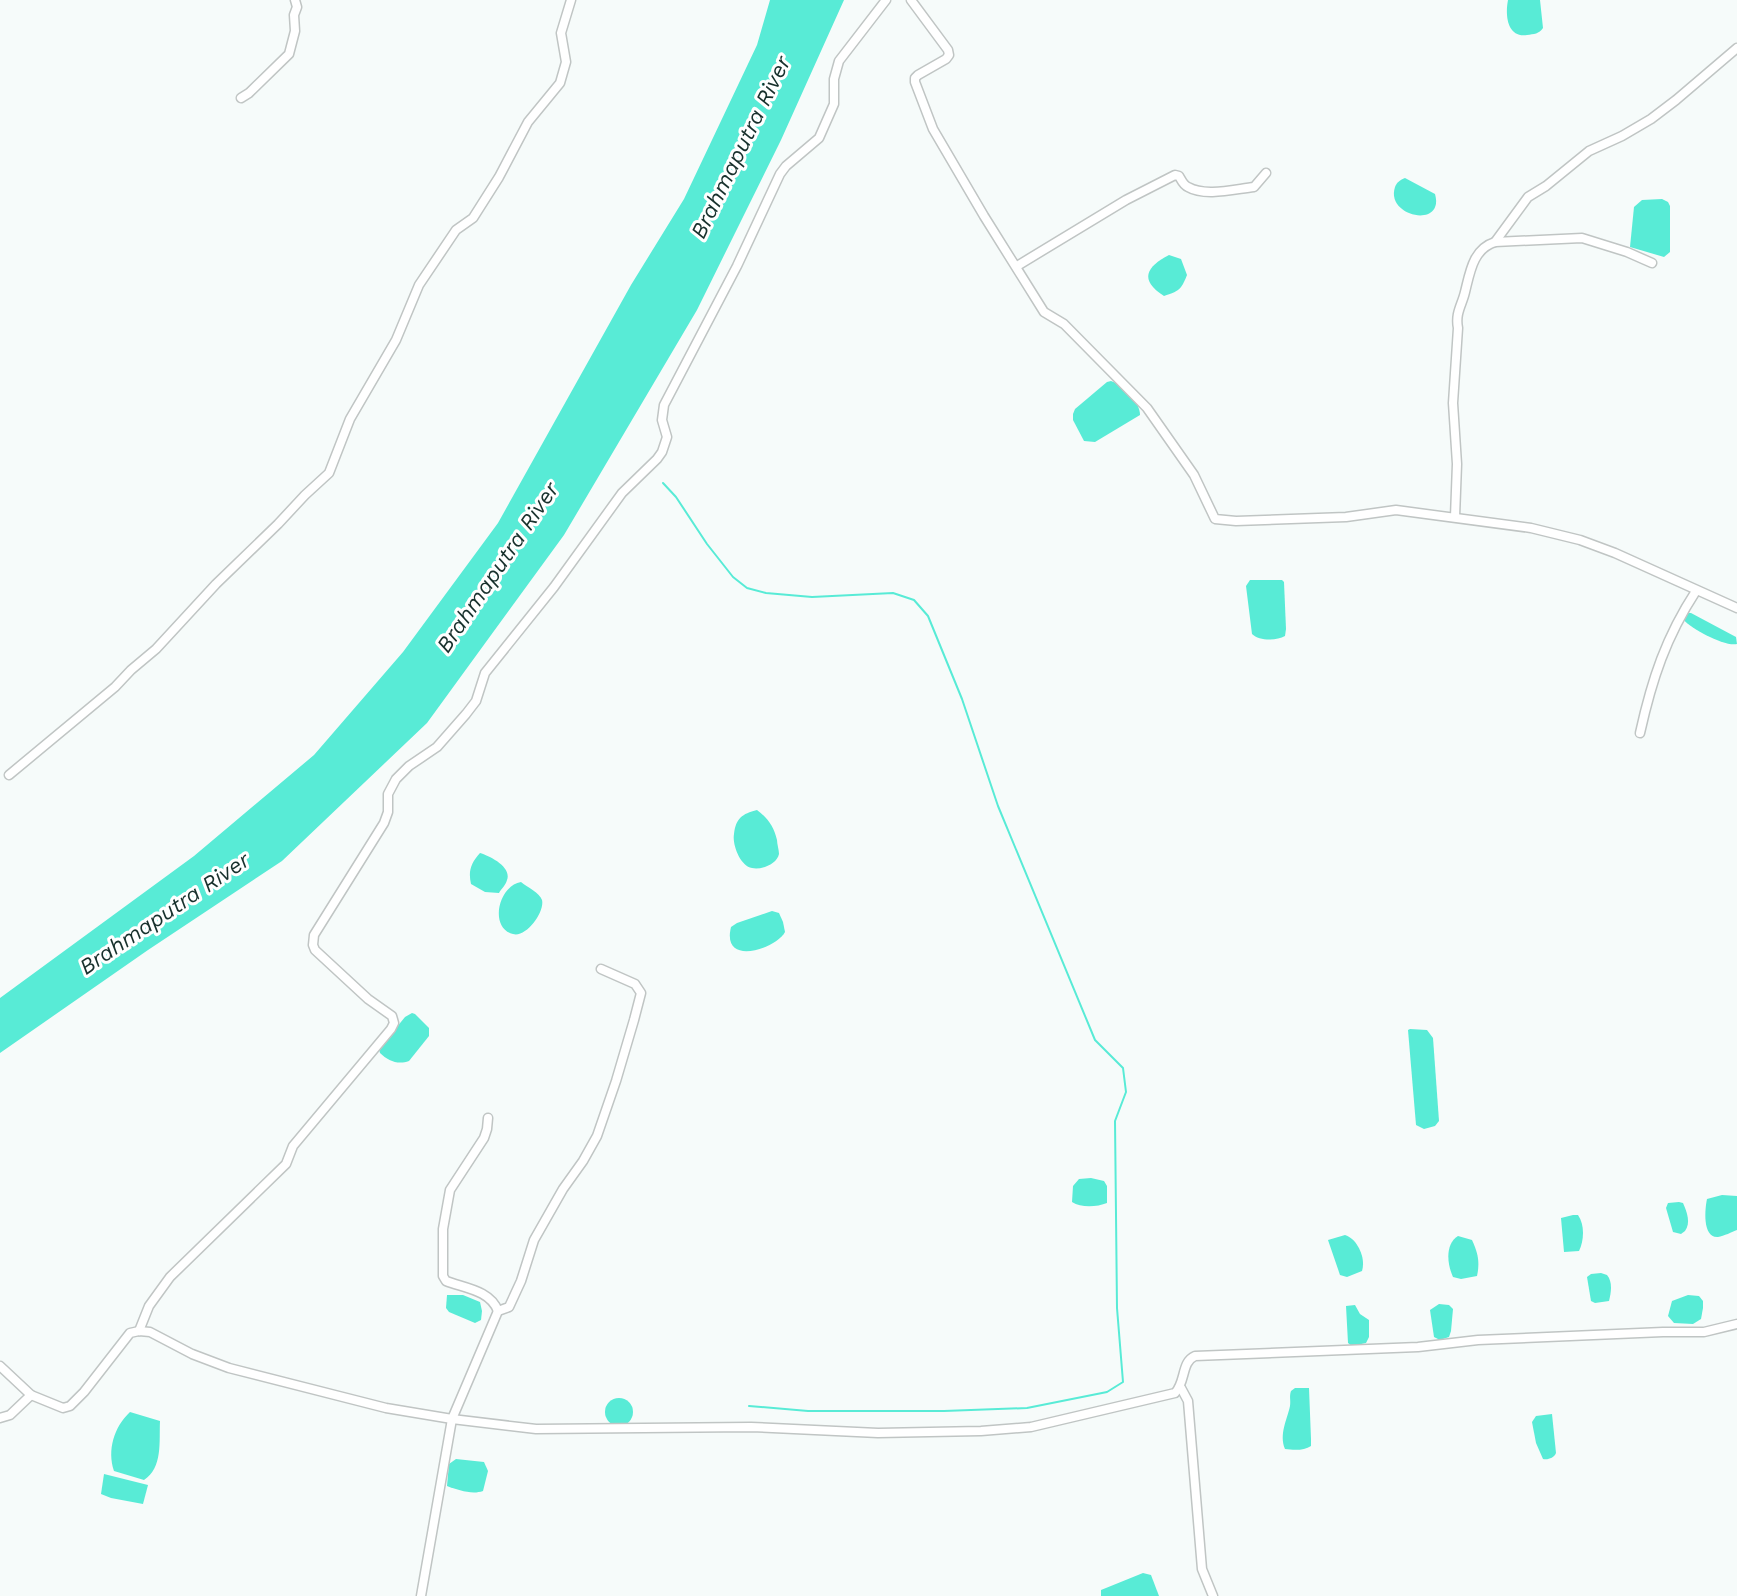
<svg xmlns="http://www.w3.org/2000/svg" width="1737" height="1596" viewBox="0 0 1737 1596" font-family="'Work Sans',sans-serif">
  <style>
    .water { fill: #58ebd6 }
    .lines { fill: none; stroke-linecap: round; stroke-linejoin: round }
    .stream { stroke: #58ebd6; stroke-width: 2 }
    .minor-casing { stroke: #c0c5c4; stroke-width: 11 }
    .minor { stroke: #fff; stroke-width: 8 }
    .labels { text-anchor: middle; stroke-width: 6; stroke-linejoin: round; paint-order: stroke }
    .water-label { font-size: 22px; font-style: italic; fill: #18312d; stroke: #fff }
  </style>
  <rect width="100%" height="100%" fill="#f6fbfa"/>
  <!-- water -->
  <g class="water">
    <polygon points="770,0 844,0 781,140 697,310 564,535 427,723 282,861 148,950 0,1053 0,998 194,856 314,755 403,652 498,523 631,285 684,199 757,45"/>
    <path d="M 1508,0 L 1540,0 L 1543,28 C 1539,34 1534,34 1527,35 C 1507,38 1505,15 1508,0 Z"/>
    <path d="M 1405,178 L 1435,194 C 1445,229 1385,217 1395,187 C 1397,182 1400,180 1405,178 Z"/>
    <polygon points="1662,199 1668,202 1670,206 1670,252 1664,257 1630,247 1634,207 1642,200"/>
    <path d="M 1169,255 L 1181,259 L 1187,275 C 1181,290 1179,291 1164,296 C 1139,280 1146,267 1169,255 Z"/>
    <path d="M 1111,381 C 1124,385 1140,402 1140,415 L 1095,442 L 1084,441 L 1073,420 L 1073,414 L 1075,409 L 1107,382 Z"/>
    <path d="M 1250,580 L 1282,580 L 1284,582 L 1286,629 L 1285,636 C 1276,641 1259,641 1252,634 L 1246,586 Z"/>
    <path d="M 1685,613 L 1691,613 L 1736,637 L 1737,644 C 1725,647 1691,629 1684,620 Z"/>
    <path d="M 757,810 C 768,818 774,827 777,840 C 777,844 779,850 779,854 C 777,864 762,870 752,868 C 740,866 732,844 734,834 C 736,818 742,814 757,810 Z"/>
    <path d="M 480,853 C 490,856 512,867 507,880 C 506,885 501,889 499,893 L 485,892 L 471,884 C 468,871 471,863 480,853 Z"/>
    <path d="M 521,882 C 527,887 540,893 542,900 C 545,912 526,938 513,934 C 489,928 498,886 521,882 Z"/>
    <path d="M 772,911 L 779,913 L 783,922 L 785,932 C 777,948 721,968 731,927 L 737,923 Z"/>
    <path d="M 412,1013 L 415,1014 L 429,1028 L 429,1036 L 409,1061 C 398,1065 388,1061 380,1053 L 379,1049 L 405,1017 Z"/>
    <polygon points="1410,1029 1427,1030 1433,1038 1439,1121 1435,1126 1424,1129 1416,1125 1408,1030"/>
    <path d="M 1091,1178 L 1104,1181 L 1107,1186 L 1107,1203 C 1097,1207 1081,1208 1072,1202 L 1073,1186 L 1079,1179 Z"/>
    <path d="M 1722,1195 L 1737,1196 L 1737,1230 C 1732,1232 1724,1236 1718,1237 C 1702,1238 1705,1208 1707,1199 Z"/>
    <path d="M 1679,1202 L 1683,1203 C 1687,1212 1691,1223 1685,1231 L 1681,1234 L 1673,1232 L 1666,1208 L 1668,1203 Z"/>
    <path d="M 1573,1215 L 1578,1215 C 1585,1225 1584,1241 1579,1251 L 1564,1252 L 1561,1218 Z"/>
    <path d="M 1345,1235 C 1358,1239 1366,1259 1362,1271 L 1347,1277 L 1340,1275 L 1328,1240 Z"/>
    <path d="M 1458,1236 L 1472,1240 C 1478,1253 1480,1262 1477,1276 L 1461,1279 L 1453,1277 C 1447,1264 1445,1244 1458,1236 Z"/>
    <path d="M 1601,1273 L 1607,1275 C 1613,1282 1611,1293 1609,1301 L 1595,1303 L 1591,1301 L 1587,1277 L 1591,1274 Z"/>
    <polygon points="447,1295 463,1295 480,1302 482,1311 481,1320 475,1323 449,1312 446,1308"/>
    <polygon points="1688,1295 1699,1296 1703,1301 1703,1308 1701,1319 1693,1324 1674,1323 1668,1316 1672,1301"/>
    <polygon points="1439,1304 1449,1305 1453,1309 1451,1331 1449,1337 1440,1340 1434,1337 1430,1310"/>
    <polygon points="1355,1305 1360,1314 1369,1320 1369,1337 1366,1343 1352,1346 1348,1343 1346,1306"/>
    <path d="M 1295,1388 L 1309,1388 L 1311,1439 L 1311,1446 C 1304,1451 1293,1450 1285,1449 C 1279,1434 1287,1420 1290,1406 C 1291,1400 1289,1397 1291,1391 Z"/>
    <circle cx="619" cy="1412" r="14"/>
    <path d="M 130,1412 L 160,1421 C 159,1441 163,1468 144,1480 L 114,1471 C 107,1450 114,1427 130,1412 Z"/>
    <path d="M 1552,1414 L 1556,1453 C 1554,1458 1548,1460 1543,1459 L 1536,1443 L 1532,1422 L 1536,1416 Z"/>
    <path d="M 456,1459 L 484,1462 L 488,1471 L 483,1491 C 472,1495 458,1490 447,1486 L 449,1464 Z"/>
    <polygon points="104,1474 148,1485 143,1504 111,1498 101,1494"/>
    <polygon points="1143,1573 1151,1575 1159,1596 1101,1596 1101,1590"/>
  </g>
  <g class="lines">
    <!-- stream -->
    <polyline class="stream" points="663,483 676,497 707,544 733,577 747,588 766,593 812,597 893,593 914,600 928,616 962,699 998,806 1095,1040 1123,1068 1126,1092 1115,1121 1117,1308 1123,1382 1107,1392 1027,1408 944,1411 808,1411 749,1406"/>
    <!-- minor casing -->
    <g class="minor-casing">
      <g id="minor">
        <polyline points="911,0 948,50 949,55 946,59 918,75 915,78 915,82 933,129 984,216 1044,312 1064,324 1147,408 1194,475 1215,519 1236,521 1346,517 1396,510 1531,528 1580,540 1615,553 1737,608"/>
        <polyline points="241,98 249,93 289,54 295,31 294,15 297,7 295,0"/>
        <polyline points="1495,242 1528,197 1546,186 1589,151 1622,136 1651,119 1676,100 1737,48"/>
        <path d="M 1017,266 L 1126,200 L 1175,175 L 1179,176 C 1182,181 1183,185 1188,187 C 1205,197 1235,189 1254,187 L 1266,173"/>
        <path d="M 1455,517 L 1457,464 L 1453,403 L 1458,328 C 1455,313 1462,305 1465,292 C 1470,272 1473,249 1495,242 L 1582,238 L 1627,252 L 1652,263"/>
        <path d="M 1640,733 C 1652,679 1666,637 1696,591"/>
        <polyline points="9,775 115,687 131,670 156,649 216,584 278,524 305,495 329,473 350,419 396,340 419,285 456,230 473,218 499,177 528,122 560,83 566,62 561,33 571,0"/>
        <path d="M 488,1118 L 487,1129 L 484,1138 L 450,1190 L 443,1229 L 443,1276 L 446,1281 C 464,1288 490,1290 498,1311"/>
        <polyline points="139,1331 149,1306 170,1277 286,1164 293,1146 391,1029 394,1023 392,1016 368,999 315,950 313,945 314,935 384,823 388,812 388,794 396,779 409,766 437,747 466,714 476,701 485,673 554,587 622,493 657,459 662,452 667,437 662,420 664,405 737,266 780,174 786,166 819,138 834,104 834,79 839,61 886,0"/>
        <polyline points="0,1366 31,1395"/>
        <polyline points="1181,1388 1188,1401 1202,1569 1213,1596"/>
        <path d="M 0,1418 L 10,1415 L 31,1395 L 63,1408 L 70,1406 L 84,1392 L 130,1333 L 139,1331 L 150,1332 L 192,1354 L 229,1368 L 386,1408 L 452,1419 L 536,1429 L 751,1427 L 878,1433 L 981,1431 L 1031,1427 L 1175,1393 C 1186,1382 1181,1362 1195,1356 L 1418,1347 L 1478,1340 L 1663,1332 L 1704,1332 L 1737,1324"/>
        <polyline points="421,1596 452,1419 498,1311 509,1307 521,1281 534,1240 563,1189 583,1161 597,1136 616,1081 634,1020 641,993 635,984 601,969"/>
      </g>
    </g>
    <!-- minor -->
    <use href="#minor" class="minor"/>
  </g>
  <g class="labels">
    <!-- water labels -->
    <g class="water-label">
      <text transform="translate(740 147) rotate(-64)" y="8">Brahmaputra River</text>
      <text transform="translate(497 567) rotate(-56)" y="8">Brahmaputra River</text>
      <text transform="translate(164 913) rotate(-34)" y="8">Brahmaputra River</text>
    </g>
  </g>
</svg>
